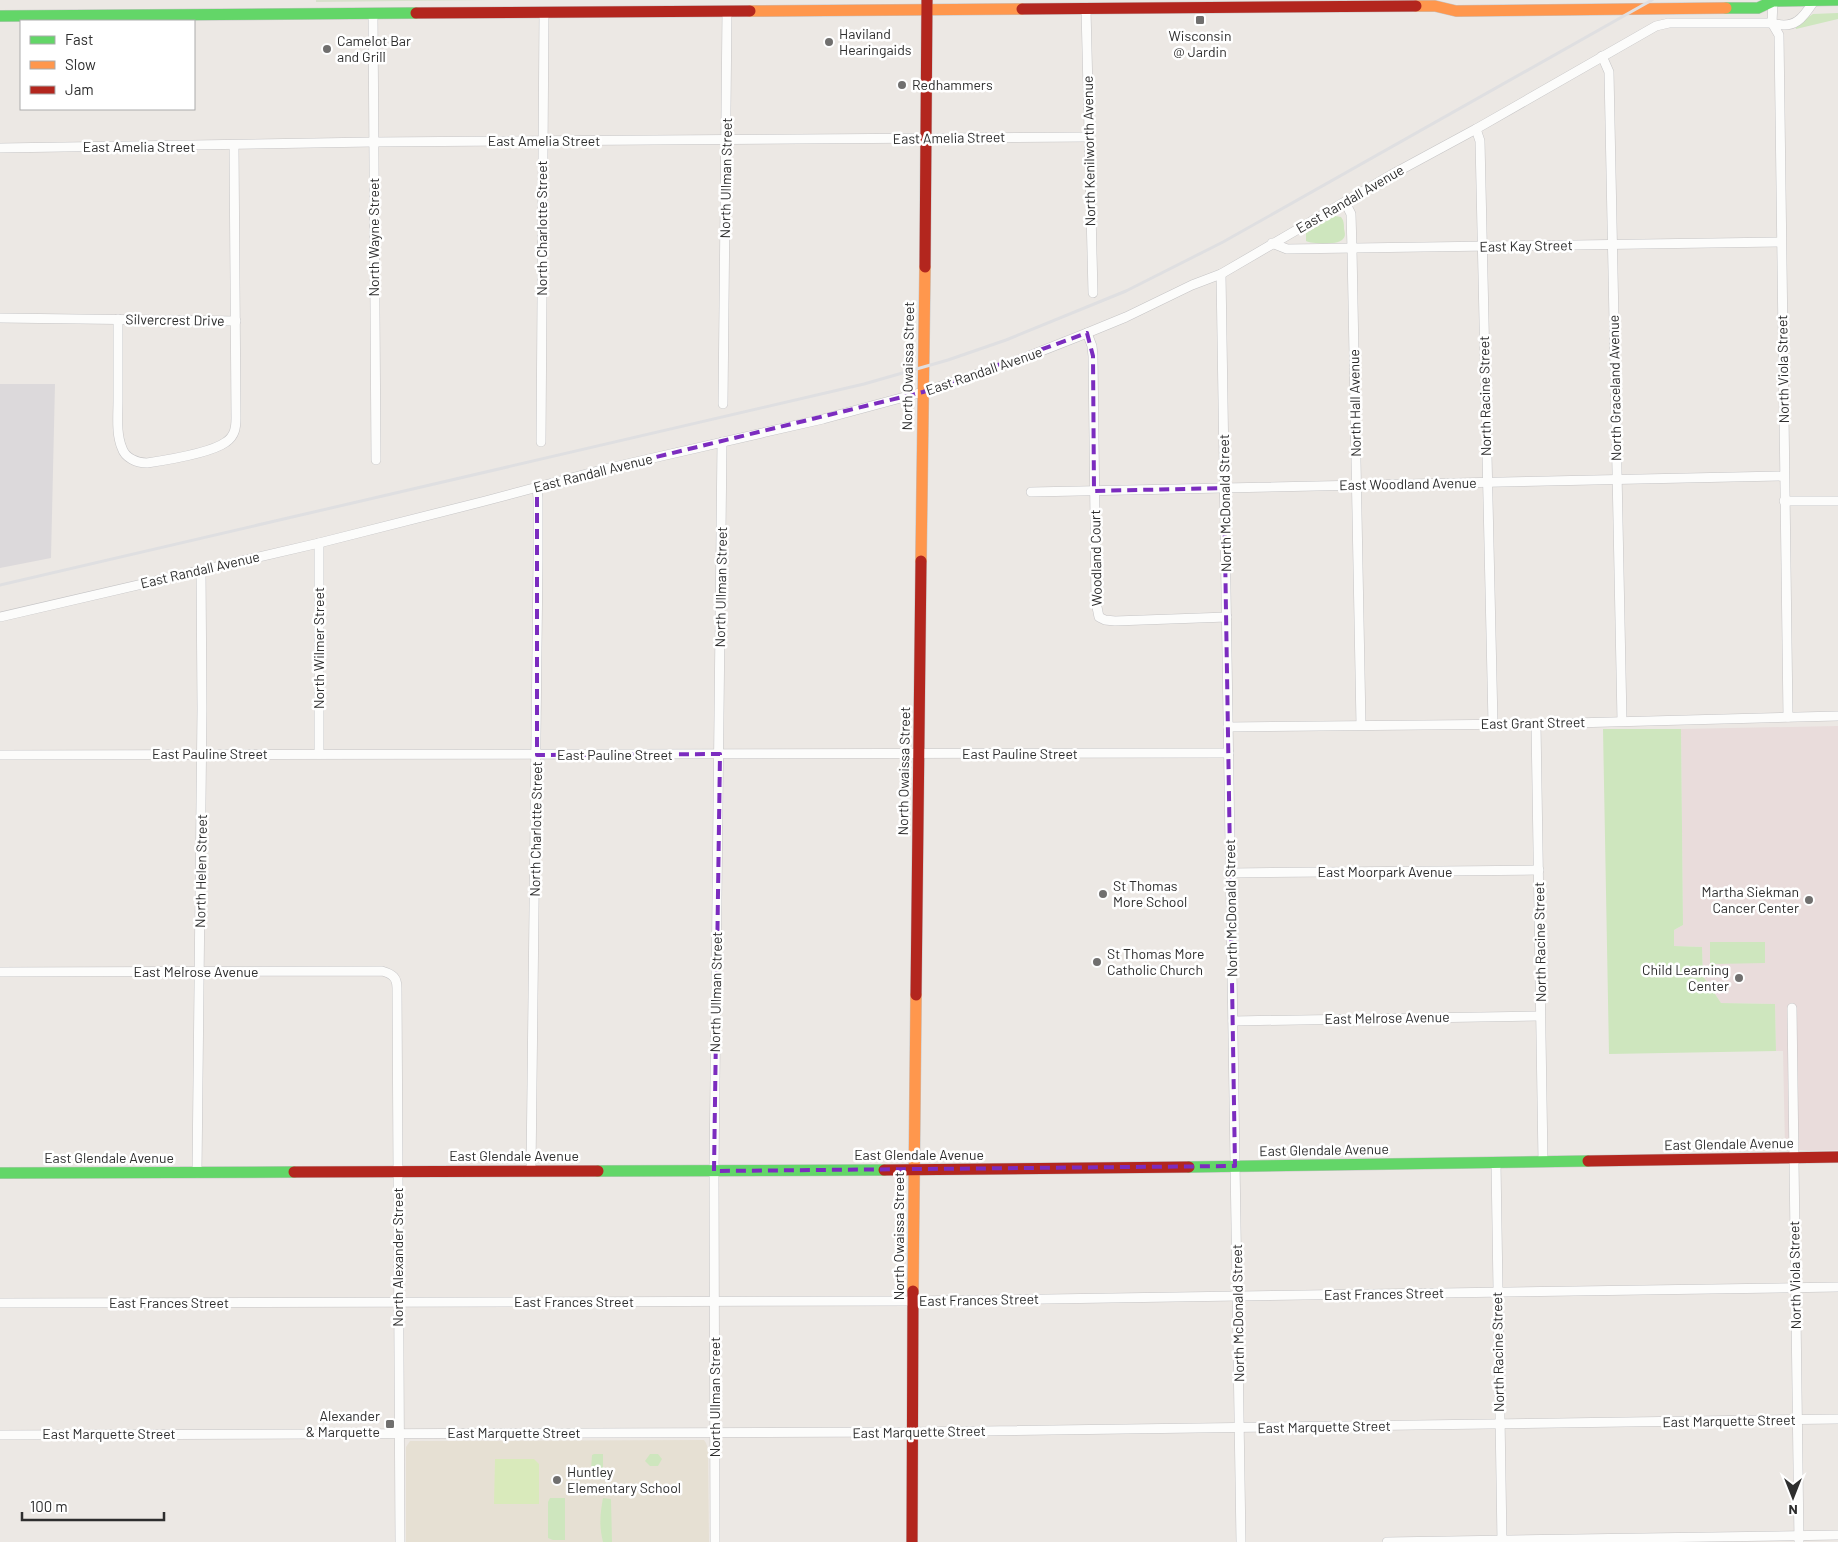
<svg xmlns="http://www.w3.org/2000/svg" width="1838" height="1542" viewBox="0 0 1838 1542" font-family="Barlow,sans-serif">
  <style>
    .industrial { fill: #dcd9db }
    .education { fill: #e6e0d3 }
    .medical { fill: #e9dcdb }
    .green { fill: #cee6be }
    .cemetery { fill: #d8e0cc }
    .pitch { fill: #d9eabb }
    .lines { fill: none; stroke-linecap: round; stroke-linejoin: round }
    .street-casing { stroke: #c5c4c5; stroke-width: 10 }
    .fast-casing { stroke: #c5c4c5; stroke-width: 12 }
    .slow-casing { stroke: #c5c4c5; stroke-width: 12 }
    .jam-casing { stroke: #c5c4c5; stroke-width: 12 }
    .street { stroke: #fcfcfb; stroke-width: 9 }
    .fast { stroke: #63d668; stroke-width: 11 }
    .slow { stroke: #ff974d; stroke-width: 11 }
    .jam { stroke: #b3261e; stroke-width: 11 }
    .rail { stroke: #dfdfe1; stroke-width: 3 }
    .marked { fill: none; stroke: #7b2cbf; stroke-width: 4; stroke-dasharray: 10 6; stroke-linejoin: round }
    .poi-dot { fill: #706f6e; stroke: #fff; stroke-width: 2 }
    .labels { text-anchor: middle; stroke-width: 5; stroke-linejoin: round; paint-order: stroke }
    .poi-label { font-size: 14px; fill: #2e2e2e; stroke: #fff; text-anchor: start }
    .street-label { font-size: 14px; fill: #2e2e2e; stroke: #fff }
  </style>
  <rect width="100%" height="100%" fill="#ece8e4"/>
  <!-- industrial -->
  <polygon class="industrial" points="0,384 55,384 51,558 0,568"/>
  <!-- education -->
  <polygon class="education" points="704,1440 706,1443 708,1449 709,1542 406,1542 406,1447 410,1441"/>
  <!-- medical -->
  <polygon class="medical" points="1838,726 1838,1150 1808,1151 1785,1148 1783,1051 1776,1051 1775,1004 1721,1003 1703,976 1702,947 1674,946 1674,930 1683,925 1681,729"/>
  <!-- green -->
  <g class="green">
    <polygon points="1838,13 1838,19 1796,29 1795,26 1813,14"/>
    <path d="M 1335,216 L 1341,217 C 1344,221 1344,224 1344,229 C 1345,233 1346,237 1342,240 C 1337,245 1311,244 1306,241 L 1306,233 Z"/>
    <polygon points="1603,729 1681,729 1683,925 1674,930 1674,946 1702,947 1703,976 1721,1003 1775,1004 1776,1051 1609,1054"/>
    <polygon points="1710,942 1765,942 1765,963 1714,964 1714,973 1710,973"/>
    <polygon points="594,1454 603,1454 603,1471 592,1471 591,1470 592,1455"/>
    <polygon points="650,1454 658,1454 662,1459 658,1466 650,1466 645,1461"/>
    <polygon points="550,1498 565,1498 565,1540 553,1540 548,1538 548,1502"/>
    <path d="M 603,1498 L 611,1499 L 612,1542 L 603,1542 C 599,1526 600,1514 603,1498 Z"/>
  </g>
  <!-- cemetery -->
  <polygon class="cemetery" points="316,0 490,0 316,2"/>
  <!-- pitch -->
  <polygon class="pitch" points="495,1459 534,1459 539,1464 539,1504 494,1504"/>
  <g class="lines">
    <!-- street casing -->
    <g class="street-casing">
      <g id="street">
        <polyline points="1773,1 1772,23 1779,35 1788,717"/>
        <polyline points="1086,9 1093,293"/>
        <polyline points="373,14 376,460"/>
        <polyline points="1602,56 1609,72 1622,721"/>
        <polyline points="1476,129 1480,141 1493,724"/>
        <polyline points="0,148 373,142 1088,137"/>
        <polyline points="1345,202 1351,214 1352,249 1361,725"/>
        <polyline points="1272,243 1287,249 1781,242"/>
        <polyline points="1221,274 1241,1542"/>
        <polyline points="0,318 236,321"/>
        <path d="M 118,319 C 118,346 118,374 118,401 C 118,416 116,434 122,448 C 125,458 137,463 147,463 C 167,460 211,453 226,442 C 235,436 236,427 236,418 L 234,146"/>
        <polyline points="1087,333 1092,346 1093,356 1096,602 1099,617 1105,620 1115,621 1227,617"/>
        <polyline points="723,404 727,11"/>
        <polyline points="541,442 544,13"/>
        <polyline points="1031,492 1784,476"/>
        <polyline points="1784,501 1838,501"/>
        <path d="M 0,617 L 319,543 L 485,501 L 605,469 L 823,419 L 923,392 L 1011,363 L 1087,333 L 1126,317 L 1192,285 L 1221,274 L 1391,175 L 1476,129 L 1656,26 L 1669,23 L 1772,23 C 1795,30 1803,18 1814,1"/>
        <polyline points="1536,724 1543,1161"/>
        <polyline points="1228,727 1536,724 1838,716"/>
        <polyline points="319,754 319,543"/>
        <polyline points="0,755 1229,753"/>
        <polyline points="1231,873 1539,870"/>
        <path d="M 0,972 L 382,971 C 393,974 397,978 397,988 L 400,1542"/>
        <polyline points="1792,1008 1799,1542"/>
        <polyline points="1233,1021 1540,1016"/>
        <polyline points="1496,1163 1502,1542"/>
        <polyline points="531,1171 538,561 538,498 537,486"/>
        <polyline points="197,1173 202,709 201,570"/>
        <polyline points="0,1303 913,1301 1838,1287"/>
        <polyline points="0,1435 914,1432 1838,1419"/>
        <polyline points="715,1542 714,1171 722,442"/>
        <polyline points="1387,1542 1838,1535"/>
      </g>
    </g>
    <!-- fast casing -->
    <g class="fast-casing">
      <g id="fast">
        <polyline points="1726,8 1758,8 1773,1 1838,0"/>
        <polyline points="0,16 416,13"/>
        <polyline points="1189,1167 1588,1161"/>
        <polyline points="598,1171 884,1170"/>
        <polyline points="0,1173 294,1172"/>
      </g>
    </g>
    <!-- slow casing -->
    <g class="slow-casing">
      <g id="slow">
        <polyline points="1416,6 1435,6 1456,11 1726,8"/>
        <polyline points="750,11 1022,9"/>
        <polyline points="921,561 925,267"/>
        <polyline points="913,1291 916,995"/>
      </g>
    </g>
    <!-- jam casing -->
    <g class="jam-casing">
      <g id="jam">
        <polyline points="1022,9 1416,6"/>
        <polyline points="416,13 750,11"/>
        <polyline points="925,267 927,0"/>
        <polyline points="916,995 921,561"/>
        <polyline points="1588,1161 1838,1157"/>
        <polyline points="884,1170 1189,1167"/>
        <polyline points="294,1172 598,1171"/>
        <polyline points="912,1542 913,1291"/>
      </g>
    </g>
    <!-- street -->
    <use href="#street" class="street"/>
    <!-- fast -->
    <use href="#fast" class="fast"/>
    <!-- slow -->
    <use href="#slow" class="slow"/>
    <!-- jam -->
    <use href="#jam" class="jam"/>
    <!-- rail -->
    <polyline class="rail" points="0,585 864,384 948,360 1006,340 1126,291 1223,242 1652,0"/>
  </g>
  <!-- marked area -->
  <path class="marked" d="M 1087,333 L 1093,356 L 1094,491 L 1224,488 L 1235,1166 L 714,1171 L 720,754 L 537,755 L 537,486 L 923,392 Z"/>
  <!-- markers -->
  <g class="poi-dot">
    <rect x="1195" y="15" width="10" height="10" rx="2.5"/>
    <circle cx="829" cy="42" r="5"/>
    <circle cx="327" cy="49" r="5"/>
    <circle cx="902" cy="85" r="5"/>
    <circle cx="1103" cy="894" r="5"/>
    <circle cx="1809" cy="900" r="5"/>
    <circle cx="1097" cy="962" r="5"/>
    <circle cx="1739" cy="978" r="5"/>
    <rect x="385" y="1419" width="10" height="10" rx="2.5"/>
    <circle cx="557" cy="1480" r="5"/>
  </g>
  <g class="labels">
    <!-- poi labels -->
    <g class="poi-label">
      <text x="839" y="39">Haviland<tspan x="839" dy="16">Hearingaids</tspan></text>
      <text x="1200" y="41" text-anchor="middle">Wisconsin<tspan x="1200" dy="16">@ Jardin</tspan></text>
      <text x="337" y="46">Camelot Bar<tspan x="337" dy="16">and Grill</tspan></text>
      <text x="912" y="90">Redhammers</text>
      <text x="1113" y="891">St Thomas<tspan x="1113" dy="16">More School</tspan></text>
      <text x="1799" y="897" text-anchor="end">Martha Siekman<tspan x="1799" dy="16">Cancer Center</tspan></text>
      <text x="1107" y="959">St Thomas More<tspan x="1107" dy="16">Catholic Church</tspan></text>
      <text x="1729" y="975" text-anchor="end">Child Learning<tspan x="1729" dy="16">Center</tspan></text>
      <text x="380" y="1421" text-anchor="end">Alexander<tspan x="380" dy="16">&amp; Marquette</tspan></text>
      <text x="567" y="1477">Huntley<tspan x="567" dy="16">Elementary School</tspan></text>
    </g>
    <!-- street labels -->
    <g class="street-label">
      <text transform="translate(949 138) rotate(-1)" y="5">East Amelia Street</text>
      <text x="544" y="146">East Amelia Street</text>
      <text x="139" y="152">East Amelia Street</text>
      <text transform="translate(1089 151) rotate(-91)" y="5">North Kenilworth Avenue</text>
      <text transform="translate(726 178) rotate(-89)" y="5">North Ullman Street</text>
      <text transform="translate(1350 199) rotate(-30)" y="5">East Randall Avenue</text>
      <text transform="translate(542 228) rotate(-90)" y="5">North Charlotte Street</text>
      <text transform="translate(374 237) rotate(-90)" y="5">North Wayne Street</text>
      <text transform="translate(1526 246) rotate(-1)" y="5">East Kay Street</text>
      <text transform="translate(175 320) rotate(1)" y="5">Silvercrest Drive</text>
      <text transform="translate(908 366) rotate(-89)" y="5">North Owaissa Street</text>
      <text transform="translate(1783 369) rotate(-91)" y="5">North Viola Street</text>
      <text transform="translate(984 371) rotate(-19)" y="5">East Randall Avenue</text>
      <text transform="translate(1615 388) rotate(-91)" y="5">North Graceland Avenue</text>
      <text transform="translate(1485 396) rotate(-91)" y="5">North Racine Street</text>
      <text transform="translate(1355 403) rotate(-91)" y="5">North Hall Avenue</text>
      <text transform="translate(593 473) rotate(-14)" y="5">East Randall Avenue</text>
      <text transform="translate(1408 484) rotate(-1)" y="5">East Woodland Avenue</text>
      <text transform="translate(1225 503) rotate(-91)" y="5">North McDonald Street</text>
      <text transform="translate(1096 558) rotate(-91)" y="5">Woodland Court</text>
      <text transform="translate(200 570) rotate(-13)" y="5">East Randall Avenue</text>
      <text transform="translate(721 587) rotate(-89)" y="5">North Ullman Street</text>
      <text transform="translate(319 648) rotate(-90)" y="5">North Wilmer Street</text>
      <text transform="translate(1533 723) rotate(-1)" y="5">East Grant Street</text>
      <text x="210" y="759">East Pauline Street</text>
      <text x="1020" y="759">East Pauline Street</text>
      <text x="615" y="760">East Pauline Street</text>
      <text transform="translate(904 771) rotate(-89)" y="5">North Owaissa Street</text>
      <text transform="translate(536 829) rotate(-89)" y="5">North Charlotte Street</text>
      <text transform="translate(201 871) rotate(-89)" y="5">North Helen Street</text>
      <text x="1385" y="877">East Moorpark Avenue</text>
      <text transform="translate(1231 908) rotate(-91)" y="5">North McDonald Street</text>
      <text transform="translate(1540 942) rotate(-91)" y="5">North Racine Street</text>
      <text x="196" y="977">East Melrose Avenue</text>
      <text transform="translate(716 992) rotate(-89)" y="5">North Ullman Street</text>
      <text transform="translate(1387 1018) rotate(-1)" y="5">East Melrose Avenue</text>
      <text transform="translate(1729 1144) rotate(-1)" y="5">East Glendale Avenue</text>
      <text transform="translate(1324 1150) rotate(-1)" y="5">East Glendale Avenue</text>
      <text x="919" y="1160">East Glendale Avenue</text>
      <text x="514" y="1161">East Glendale Avenue</text>
      <text x="109" y="1163">East Glendale Avenue</text>
      <text transform="translate(899 1236) rotate(-90)" y="5">North Owaissa Street</text>
      <text transform="translate(398 1257) rotate(-90)" y="5">North Alexander Street</text>
      <text transform="translate(1795 1275) rotate(-91)" y="5">North Viola Street</text>
      <text transform="translate(1384 1294) rotate(-1)" y="5">East Frances Street</text>
      <text transform="translate(979 1300) rotate(-1)" y="5">East Frances Street</text>
      <text x="574" y="1307">East Frances Street</text>
      <text x="169" y="1308">East Frances Street</text>
      <text transform="translate(1238 1313) rotate(-91)" y="5">North McDonald Street</text>
      <text transform="translate(1498 1352) rotate(-91)" y="5">North Racine Street</text>
      <text transform="translate(715 1397) rotate(-90)" y="5">North Ullman Street</text>
      <text transform="translate(1729 1421) rotate(-1)" y="5">East Marquette Street</text>
      <text transform="translate(1324 1427) rotate(-1)" y="5">East Marquette Street</text>
      <text transform="translate(919 1432) rotate(-1)" y="5">East Marquette Street</text>
      <text x="514" y="1438">East Marquette Street</text>
      <text x="109" y="1439">East Marquette Street</text>
    </g>
  </g>
  <!-- legend -->
  <rect x="20" y="20" width="175" height="90" fill="#ffffff" stroke="#ababab"/>
  <rect x="30" y="36" width="25" height="8" fill="#63d668" stroke="#ababab"/>
  <text x="65" y="45" font-size="15" fill="#2e2e2e">Fast</text>
  <rect x="30" y="61" width="25" height="8" fill="#ff974d" stroke="#ababab"/>
  <text x="65" y="70" font-size="15" fill="#2e2e2e">Slow</text>
  <rect x="30" y="86" width="25" height="8" fill="#b3261e" stroke="#ababab"/>
  <text x="65" y="95" font-size="15" fill="#2e2e2e">Jam</text>
  <!-- north arrow -->
  <g transform="translate(1793 1497) rotate(180)" stroke="#ffffff" stroke-width="4" paint-order="stroke">
  <path d="M0-4L9 19L0 12L-9 19Z" fill="#2e2e2e"/>
  <text y="-8" font-size="14" font-weight="bold" text-anchor="middle" fill="#2e2e2e">N</text>
  </g>
  <!-- scale -->
  <path d="M22 1512v8h142v-8" fill="none" stroke="#2e2e2e" stroke-width="2.5"/>
  <text x="30" y="1512" font-size="15" fill="#2e2e2e" stroke="#ffffff" stroke-width="4" paint-order="stroke">100 m</text>
</svg>
